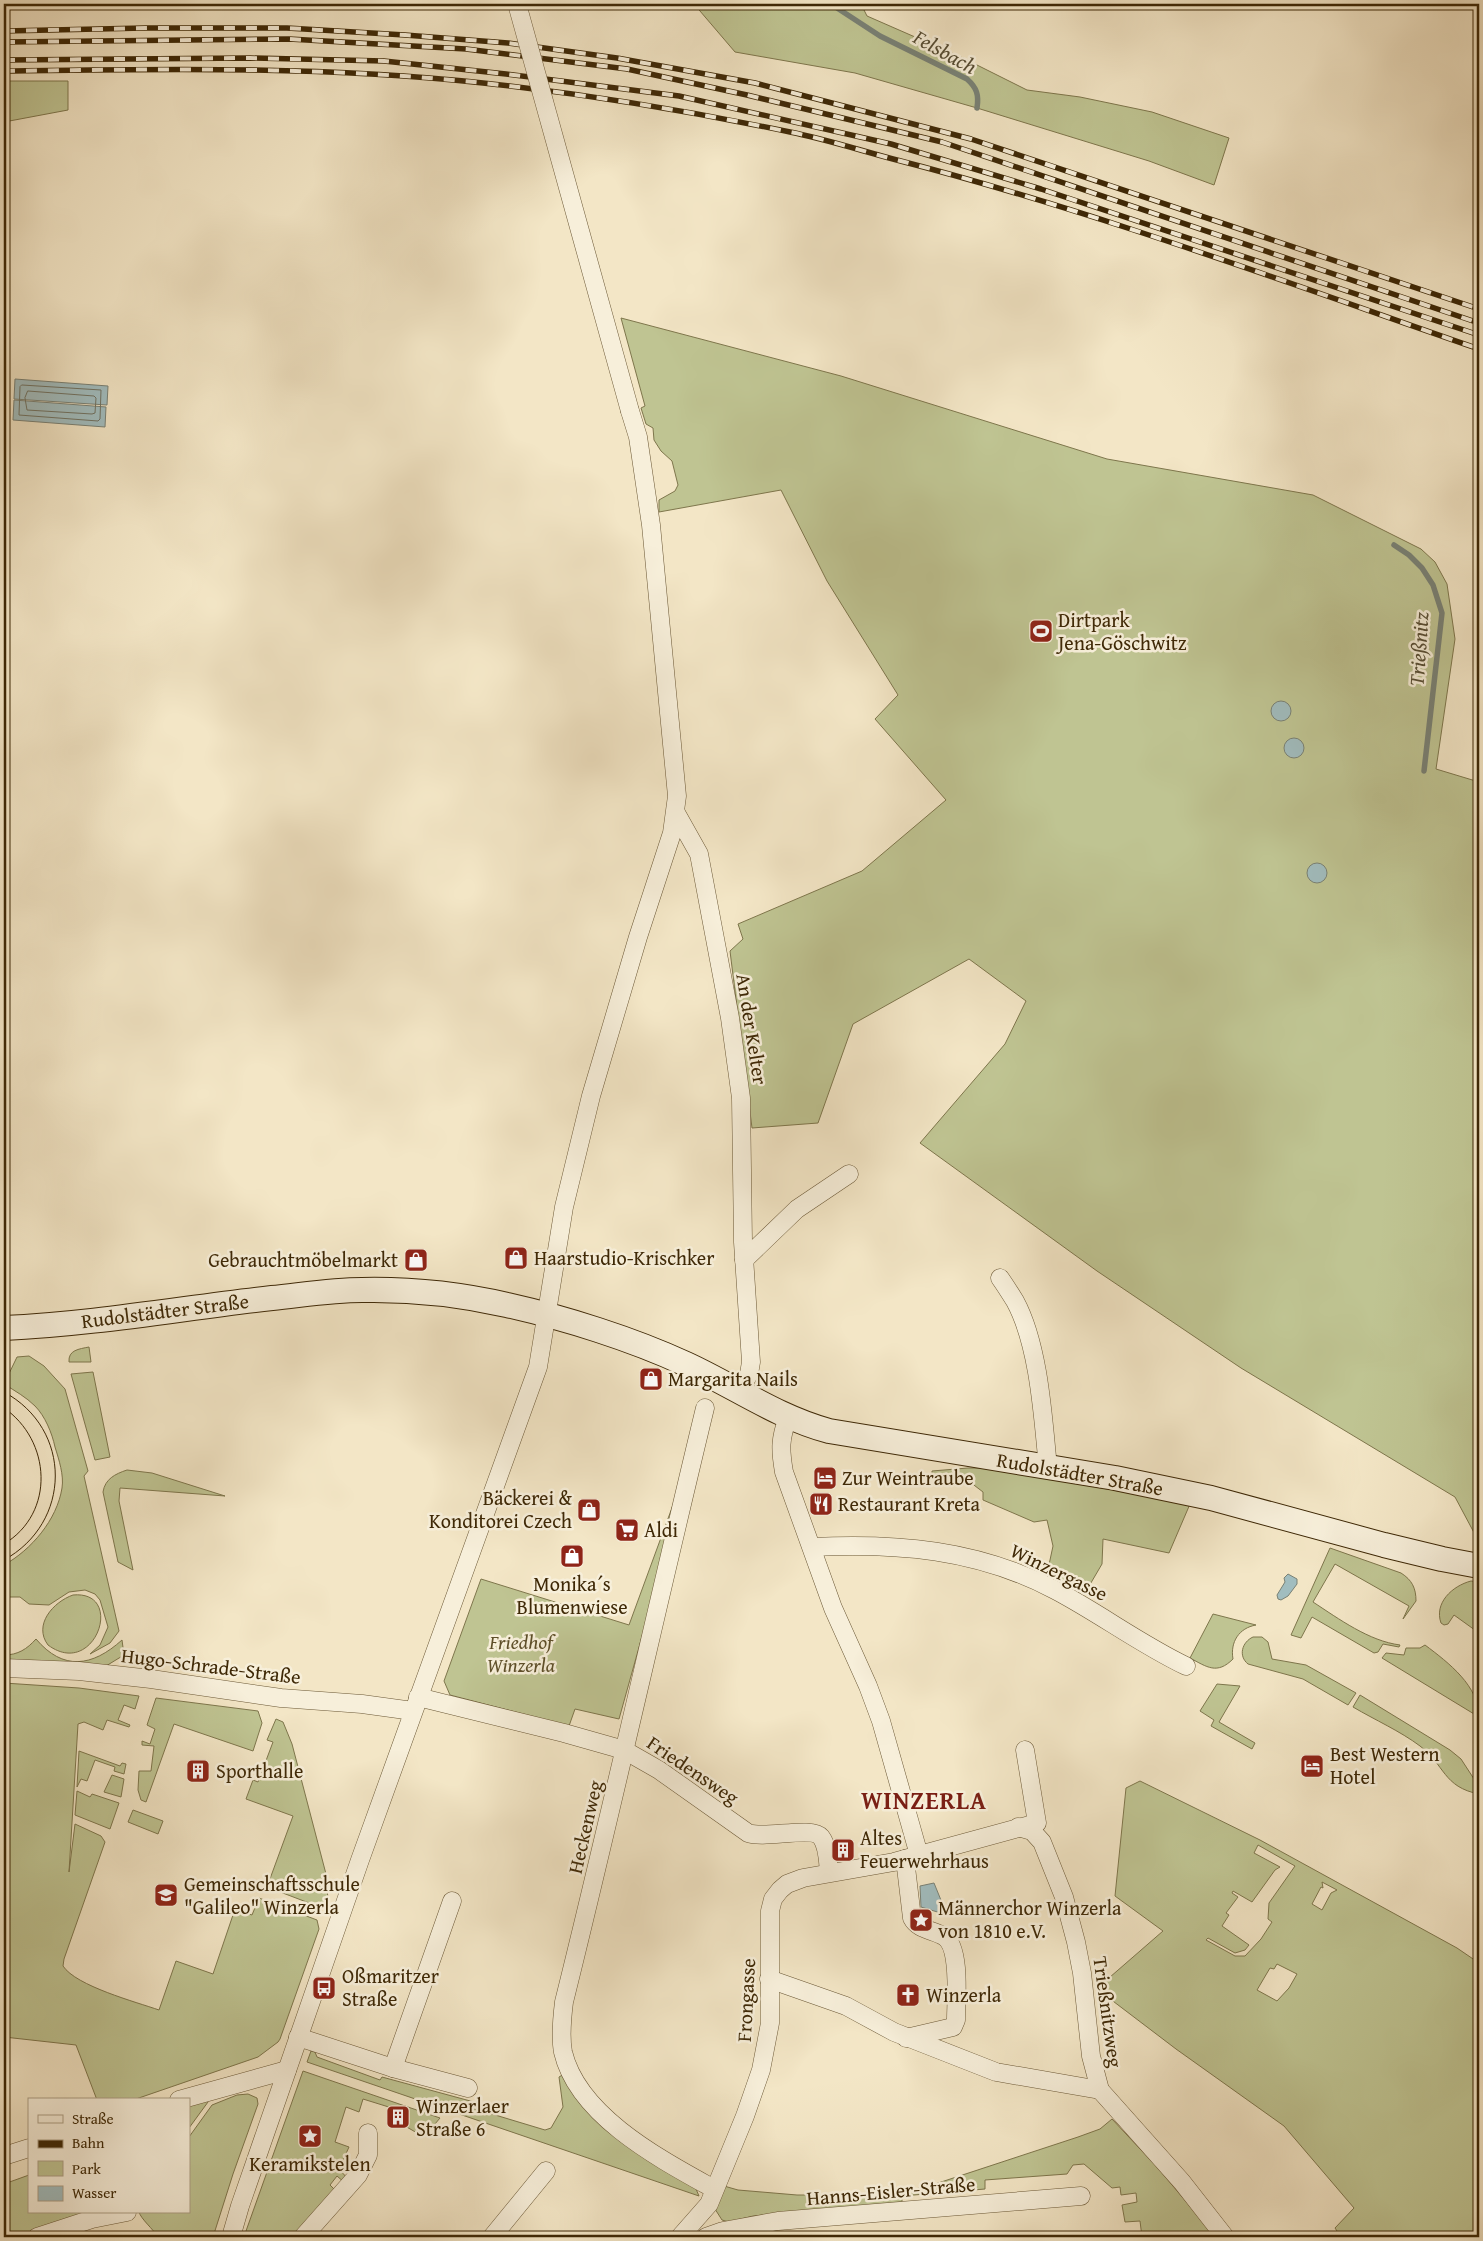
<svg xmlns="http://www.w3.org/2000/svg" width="1483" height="2241" viewBox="0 0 1483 2241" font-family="'Gentium Book Plus',serif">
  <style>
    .green { fill: #bfc492; stroke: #7e764c; fill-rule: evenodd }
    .water { fill: #a1bdbf; stroke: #798175 }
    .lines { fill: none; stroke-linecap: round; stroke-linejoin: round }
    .shore { stroke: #707262; stroke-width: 1 }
    .stream { stroke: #798175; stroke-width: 5.5 }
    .street-casing { stroke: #6b5836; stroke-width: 19 }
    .secondary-casing { stroke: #3e2806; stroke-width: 26 }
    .street { stroke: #f7efda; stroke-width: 18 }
    .secondary { stroke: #f7efda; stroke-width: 24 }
    .tram { stroke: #3e2806; stroke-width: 1 }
    .rail-casing { stroke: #3e2806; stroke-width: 5.5 }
    .rail { stroke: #f7efda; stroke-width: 4; stroke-dasharray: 11; stroke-linecap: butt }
    .street-bridge-casing { stroke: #6b5836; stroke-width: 19; stroke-linecap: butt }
    .street-bridge { stroke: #f7efda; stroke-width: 18 }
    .labels { text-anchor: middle; stroke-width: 5; stroke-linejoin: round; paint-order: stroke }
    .poi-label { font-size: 20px; fill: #3e2806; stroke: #f7efda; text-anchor: start }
    .street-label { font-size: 20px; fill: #3e2806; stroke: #f7efda }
    .park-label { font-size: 20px; font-style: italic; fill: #5e4f29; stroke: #f7efda }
    .water-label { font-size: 21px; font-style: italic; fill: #574d34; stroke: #f7efda }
    .district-label { font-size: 25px; font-weight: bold; letter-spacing: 1px; fill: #7a1f14; stroke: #f7efda }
  </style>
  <rect width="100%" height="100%" fill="#f3e6c6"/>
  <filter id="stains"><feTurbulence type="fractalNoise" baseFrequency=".004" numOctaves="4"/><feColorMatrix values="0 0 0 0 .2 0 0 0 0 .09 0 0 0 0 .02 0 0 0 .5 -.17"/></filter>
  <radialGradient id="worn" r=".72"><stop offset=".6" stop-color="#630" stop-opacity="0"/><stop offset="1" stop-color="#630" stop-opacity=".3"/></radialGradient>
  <!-- green -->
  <g class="green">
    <polygon points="694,4 861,4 867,16 963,58 1027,90 1080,97 1152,112 1229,138 1214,185 1149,161 977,108 855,73 735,52"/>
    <polygon points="4,81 68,81 68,110 4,122"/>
    <polygon points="621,318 841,376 1107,459 1313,495 1421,549 1435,562 1447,584 1455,639 1436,769 1479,782 1479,1542 1455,1497 1241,1368 1097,1271 920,1143 1005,1044 1026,1001 969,959 853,1024 818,1123 752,1128 730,951 743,939 738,924 862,871 946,800 875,719 898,695 827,581 781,490 659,512 659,500 675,491 678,485 672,461 661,451 654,440 653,428 646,424 641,408 645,406"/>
    <path d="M 89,1347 L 91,1362 L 69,1362 C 68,1350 79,1349 89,1347 Z"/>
    <path d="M 29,1356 L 44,1366 L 65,1389 L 88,1471 L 84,1476 L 119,1631 L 110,1643 L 90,1654 L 100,1645 L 108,1627 L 100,1600 L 95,1594 L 85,1590 L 69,1592 L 49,1605 L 29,1604 L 20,1597 L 4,1597 L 4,1565 C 31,1550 57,1520 62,1488 C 64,1475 59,1460 55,1447 C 52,1433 45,1416 35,1406 C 26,1397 15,1391 4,1384 L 17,1357 Z"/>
    <polygon points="93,1372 110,1457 95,1460 71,1374"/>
    <polygon points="968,1468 991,1468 1190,1504 1169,1553 1103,1539 1102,1564 1085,1593 1047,1574 1053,1546 1047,1520 1034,1522 983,1500 983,1492 966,1479 932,1477 932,1471"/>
    <path d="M 127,1470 L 152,1473 L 225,1496 L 120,1488 L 119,1501 L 133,1570 L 118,1562 L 103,1492 C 105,1479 115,1474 127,1470 Z"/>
    <polygon points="684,1475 687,1475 619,1719 575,1709 569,1726 450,1695 444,1681 481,1579 629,1625"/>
    <path d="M 1330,1548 L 1401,1573 C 1412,1580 1416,1588 1416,1601 L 1403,1619 L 1409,1606 L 1335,1564 L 1313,1602 C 1339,1619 1369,1641 1400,1645 L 1399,1647 L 1383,1644 L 1378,1652 L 1374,1653 L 1312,1617 L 1301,1638 L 1291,1635 Z"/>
    <path d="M 1471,1581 L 1479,1582 L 1479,1633 L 1454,1615 L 1448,1624 L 1444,1625 L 1441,1623 C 1434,1603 1452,1586 1471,1581 Z"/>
    <path d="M 73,1595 C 126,1590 95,1680 48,1645 C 33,1625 53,1602 73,1595 Z"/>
    <path d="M 1213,1614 L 1256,1625 C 1239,1628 1230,1642 1233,1659 C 1217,1675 1207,1667 1190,1658 Z"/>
    <path d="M 1253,1637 L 1262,1637 L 1268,1642 L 1272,1659 L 1306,1665 L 1356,1693 L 1348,1705 L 1303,1679 L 1248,1664 C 1238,1656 1242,1642 1253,1637 Z"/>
    <path d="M 36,1639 C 63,1671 92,1667 122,1640 L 124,1655 L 106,1666 L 4,1661 L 4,1655 C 18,1655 27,1649 36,1639 Z"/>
    <path d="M 1425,1645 C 1449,1663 1479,1686 1479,1717 L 1382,1658 L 1386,1653 L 1404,1655 L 1406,1648 L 1420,1648 Z"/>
    <path d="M 4,1683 L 79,1688 L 139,1696 L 135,1709 L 124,1705 L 118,1720 L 130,1725 L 129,1727 L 107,1720 L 103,1730 L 84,1722 L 78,1724 L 69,1872 L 75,1824 L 101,1836 L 105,1842 L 64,1959 L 63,1966 C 76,1986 136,2002 159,2010 L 176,1961 L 213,1974 L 235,1909 L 252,1915 L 259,1898 L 317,1920 L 319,1929 L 280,2039 L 278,2042 L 258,2057 L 133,2100 L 97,2100 L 76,2045 L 4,2037 L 5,1887 L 4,1886 Z"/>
    <polygon points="1217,1684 1240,1686 1219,1722 1255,1743 1252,1749 1211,1726 1214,1720 1200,1711"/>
    <path d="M 1360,1695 L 1450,1750 L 1461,1759 L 1476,1782 L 1479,1781 L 1479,1794 C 1443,1787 1445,1765 1420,1746 C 1400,1731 1375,1720 1353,1707 Z"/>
    <polygon points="156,1698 258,1711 262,1723 253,1751 174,1724 146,1802 141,1800 138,1790 139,1771 151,1771 154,1746 142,1745 142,1741 150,1744 155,1729 147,1725"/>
    <polygon points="276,1719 283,1722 292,1744 326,1874 328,1900 323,1905 317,1906 267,1887 293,1816 246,1799 253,1780 258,1782 273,1742 267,1740"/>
    <polygon points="79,1751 120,1766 122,1763 126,1764 124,1774 114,1771 115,1767 95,1760 87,1781 81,1779 77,1787"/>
    <polygon points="112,1775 124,1779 121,1797 104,1792"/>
    <path d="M 1140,1781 L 1260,1840 L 1457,1948 L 1479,1963 L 1479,2237 L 1341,2237 L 1335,2228 L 1354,2208 L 1284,2126 L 1176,2049 L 1101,1992 L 1102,1984 L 1163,1931 L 1115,1896 L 1126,1788 ZM 1258,1845 L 1295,1866 L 1269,1903 L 1268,1919 L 1272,1922 L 1261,1939 L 1245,1956 L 1235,1956 L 1206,1940 L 1208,1938 L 1235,1953 L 1245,1950 L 1249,1945 L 1222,1926 L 1229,1915 L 1226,1913 L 1238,1897 L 1232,1893 L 1233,1891 L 1252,1902 L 1275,1870 L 1280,1867 L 1254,1853 ZM 1322,1882 L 1337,1890 L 1331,1893 L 1322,1910 L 1312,1904 L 1321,1887 L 1323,1888 ZM 1277,1964 L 1297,1974 L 1289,1988 L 1277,2001 L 1257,1990 L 1270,1968 L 1274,1969 Z"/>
    <polygon points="77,1791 90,1797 92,1794 119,1803 110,1829 75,1815"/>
    <polygon points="133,1810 163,1821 158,1834 128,1822"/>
    <polygon points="311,2051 315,2052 317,2057 380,2080 382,2077 474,2102 472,2108 545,2130 551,2128 563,2107 559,2077 564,2074 696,2189 699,2196 307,2062"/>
    <polygon points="303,2071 440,2118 424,2137 405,2126 408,2113 363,2099 359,2112 346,2107 335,2142 349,2147 339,2169 348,2179 345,2183 337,2176 330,2185 337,2192 298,2237 248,2237 246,2231"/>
    <path d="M 248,2094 L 257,2098 L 258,2104 L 233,2174 L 213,2237 L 158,2237 C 153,2229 141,2219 139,2212 L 189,2212 L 189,2137 L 212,2105 L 237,2095 Z"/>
    <polygon points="207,2099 208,2102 189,2128 189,2105"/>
    <polygon points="1112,2119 1156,2166 1216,2237 1142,2237 1140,2221 1125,2222 1122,2205 1137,2202 1136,2193 1121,2195 1120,2187 1112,2188 1084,2164 1073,2165 1067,2174 985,2180 985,2189 902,2196 902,2202 753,2216 729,2222 722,2220 715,2209 724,2186 738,2190 797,2195 878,2195 926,2187 1078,2137 1100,2129"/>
    <polygon points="29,2175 29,2212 95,2212 19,2237 4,2237 4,2184"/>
  </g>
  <!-- water -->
  <g class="water">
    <polygon points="15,379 108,386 107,405 14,399"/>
    <polygon points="14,400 106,407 105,427 13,420"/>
    <circle cx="1281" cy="711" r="10"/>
    <circle cx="1294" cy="748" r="10"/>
    <circle cx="1317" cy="873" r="10"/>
    <polygon points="1288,1574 1297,1579 1297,1584 1288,1596 1281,1600 1278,1599 1277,1595 1285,1582 1284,1578"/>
    <polygon points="934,1883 945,1910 944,1914 921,1907 920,1886"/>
  </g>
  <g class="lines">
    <!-- shore -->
    <g class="shore">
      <polygon points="22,385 101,390 100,419 98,421 19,415 20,387"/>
      <polygon points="28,391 94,396 96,398 95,413 92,414 27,410 25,398"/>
    </g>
    <!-- stream -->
    <g class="stream">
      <path d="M 831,4 L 880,36 L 967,79 C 977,88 979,95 977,108"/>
      <polyline points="1394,545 1409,555 1422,568 1433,585 1442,613 1424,771"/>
    </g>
    <!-- street casing -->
    <g class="street-casing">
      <g id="street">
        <polyline points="676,813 699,854 730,1018 741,1098 743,1242 751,1362 749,1374 739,1392"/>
        <polyline points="744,1260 797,1209 849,1174"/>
        <path d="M 1000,1278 C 1005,1285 1010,1293 1015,1301 C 1039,1345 1043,1417 1048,1468"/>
        <path d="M 705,1408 C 657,1606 613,1805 564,2002 C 562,2018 560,2036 563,2052 C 578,2116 660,2159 714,2189"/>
        <path d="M 788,1417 C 780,1439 780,1449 784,1472 L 833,1608 L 868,1686 L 881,1721 L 919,1855"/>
        <path d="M 812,1547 C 897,1543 977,1549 1055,1590 C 1099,1613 1140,1644 1186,1666"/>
        <polyline points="4,1668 79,1671 151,1679 281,1698 362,1704 413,1711"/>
        <path d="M 418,1697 L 564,1733 L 624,1750 L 659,1770 L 748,1833 C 765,1839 812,1826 821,1837 C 828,1846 828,1862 829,1872"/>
        <polyline points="1018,1827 1032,1831 1042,1842 1064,1897 1076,1942 1082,1973 1091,2056 1100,2090 1182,2182 1225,2237"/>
        <path d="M 905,1859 L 912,1918 C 918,1930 934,1930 945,1937 C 961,1949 956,2001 956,2020 L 953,2027 L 906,2038"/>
        <polyline points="769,1979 846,2006 894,2032 996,2072 1100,2090"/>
        <polyline points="298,2037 393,2068 468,2088"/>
        <polyline points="393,2068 452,1901"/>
        <polyline points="179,2100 287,2070"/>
        <polyline points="4,2156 29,2148"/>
        <polyline points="37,2237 92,2219 127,2212"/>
        <polyline points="231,2237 240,2206 360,1860 538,1367 564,1207 591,1096 638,937 672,833 677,796 651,525 638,437 630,411"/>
        <polyline points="303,2237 358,2175 368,2155 368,2133"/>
        <polyline points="492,2237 546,2171"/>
        <polyline points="680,2237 709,2204 745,2116 761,2070 770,2023 770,1911 773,1899 780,1890 787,1884 803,1878 894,1862 1037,1823 1025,1750"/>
        <polyline points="706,2237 723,2231 778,2221 1081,2196"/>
      </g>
    </g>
    <!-- secondary casing -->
    <g class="secondary-casing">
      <path id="secondary" d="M 4,1328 C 94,1324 183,1308 272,1298 C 302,1295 332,1290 362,1290 C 411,1289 459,1294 507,1305 C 565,1318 632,1339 686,1364 C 734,1386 777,1417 829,1431 L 1115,1478 L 1211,1498 L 1384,1545 L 1442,1559 L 1479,1566"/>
    </g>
    <!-- street -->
    <use href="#street" class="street"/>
    <!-- secondary -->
    <use href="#secondary" class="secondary"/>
    <!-- tram -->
    <g class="tram">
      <path d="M 4,1392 C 73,1429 72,1523 4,1560"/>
      <path d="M 4,1408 C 51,1440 56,1513 4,1544"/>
    </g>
    <!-- rail casing -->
    <g class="rail-casing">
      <g id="rail">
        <polyline points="4,31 145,28 287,28 405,35 508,43 617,58 755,83 971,139 1479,309"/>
        <polyline points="4,42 289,39 466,49 627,69 747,95 942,142 1479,323"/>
        <polyline points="4,60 250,58 384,61 506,74 679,96 891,144 1041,189 1479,335"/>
        <path d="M 4,71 C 163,69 324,66 483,83 C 585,94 689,111 790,132 C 825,139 859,150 893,159 C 1092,210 1285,282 1479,349"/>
      </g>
    </g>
    <!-- rail -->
    <use href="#rail" class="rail"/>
    <!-- street-bridge casing -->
    <g class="street-bridge-casing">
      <polyline id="street-bridge" points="517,4 630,411"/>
    </g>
    <!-- street-bridge -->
    <use href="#street-bridge" class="street-bridge"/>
  </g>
  <!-- icons -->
  <defs>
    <g id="stadium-square" transform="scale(1.25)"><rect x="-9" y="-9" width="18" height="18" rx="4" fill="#8f2418" stroke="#f7efda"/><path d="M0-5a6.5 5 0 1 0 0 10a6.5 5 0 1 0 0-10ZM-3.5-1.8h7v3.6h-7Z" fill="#fff"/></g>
    <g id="shop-square" transform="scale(1.25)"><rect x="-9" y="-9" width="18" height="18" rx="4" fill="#8f2418" stroke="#f7efda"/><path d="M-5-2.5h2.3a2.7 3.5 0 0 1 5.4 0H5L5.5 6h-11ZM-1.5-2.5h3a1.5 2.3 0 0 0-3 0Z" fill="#fff"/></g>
    <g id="hotel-square" transform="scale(1.25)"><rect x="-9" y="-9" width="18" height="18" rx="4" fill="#8f2418" stroke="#f7efda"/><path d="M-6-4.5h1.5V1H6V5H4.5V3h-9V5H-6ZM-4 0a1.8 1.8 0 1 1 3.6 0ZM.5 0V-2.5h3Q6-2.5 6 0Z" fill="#fff"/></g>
    <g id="restaurant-square" transform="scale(1.25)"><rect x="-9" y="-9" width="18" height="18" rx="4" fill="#8f2418" stroke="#f7efda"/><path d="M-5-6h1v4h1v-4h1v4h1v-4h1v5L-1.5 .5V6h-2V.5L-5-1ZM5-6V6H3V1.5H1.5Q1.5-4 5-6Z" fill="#fff"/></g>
    <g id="supermarket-square" transform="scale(1.25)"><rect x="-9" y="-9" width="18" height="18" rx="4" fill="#8f2418" stroke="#f7efda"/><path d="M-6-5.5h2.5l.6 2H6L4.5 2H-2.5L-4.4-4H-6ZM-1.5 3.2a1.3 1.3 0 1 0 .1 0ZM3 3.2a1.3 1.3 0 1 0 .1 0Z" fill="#fff"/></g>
    <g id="building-square" transform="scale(1.25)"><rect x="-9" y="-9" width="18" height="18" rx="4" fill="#8f2418" stroke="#f7efda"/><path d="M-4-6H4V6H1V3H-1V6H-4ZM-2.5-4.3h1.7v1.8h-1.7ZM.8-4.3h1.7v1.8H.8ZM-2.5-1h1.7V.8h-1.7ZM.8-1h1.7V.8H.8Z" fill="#fff"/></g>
    <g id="school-square" transform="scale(1.25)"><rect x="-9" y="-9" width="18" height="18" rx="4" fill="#8f2418" stroke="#f7efda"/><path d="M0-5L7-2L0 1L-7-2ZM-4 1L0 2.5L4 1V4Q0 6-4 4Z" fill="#fff"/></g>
    <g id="sight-square" transform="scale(1.25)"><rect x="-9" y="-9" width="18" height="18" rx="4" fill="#8f2418" stroke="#f7efda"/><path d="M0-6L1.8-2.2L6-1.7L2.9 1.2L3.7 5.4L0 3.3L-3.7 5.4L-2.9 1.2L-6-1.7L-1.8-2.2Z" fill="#fff"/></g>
    <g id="bus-square" transform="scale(1.25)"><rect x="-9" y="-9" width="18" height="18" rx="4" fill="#8f2418" stroke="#f7efda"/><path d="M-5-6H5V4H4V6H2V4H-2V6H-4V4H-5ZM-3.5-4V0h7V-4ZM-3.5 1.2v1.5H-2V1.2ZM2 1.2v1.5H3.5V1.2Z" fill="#fff"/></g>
    <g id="church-square" transform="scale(1.25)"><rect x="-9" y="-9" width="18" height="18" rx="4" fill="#8f2418" stroke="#f7efda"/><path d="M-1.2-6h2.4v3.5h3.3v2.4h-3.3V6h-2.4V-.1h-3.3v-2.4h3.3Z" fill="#fff"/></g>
  </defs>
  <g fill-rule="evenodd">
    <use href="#stadium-square" x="1041" y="631"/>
    <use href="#shop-square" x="516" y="1258"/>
    <use href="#shop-square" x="416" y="1260"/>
    <use href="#shop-square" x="651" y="1379"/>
    <use href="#hotel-square" x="825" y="1478"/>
    <use href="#restaurant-square" x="821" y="1504"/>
    <use href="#shop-square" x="589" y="1510"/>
    <use href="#supermarket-square" x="627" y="1530"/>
    <use href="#shop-square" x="572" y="1556"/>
    <use href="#hotel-square" x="1312" y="1766"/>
    <use href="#building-square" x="198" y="1771"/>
    <use href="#building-square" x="843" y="1850"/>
    <use href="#school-square" x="166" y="1895"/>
    <use href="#sight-square" x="921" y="1920"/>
    <use href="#bus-square" x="324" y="1988"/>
    <use href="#church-square" x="908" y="1995"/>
    <use href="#building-square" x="398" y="2117"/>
    <use href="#sight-square" x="310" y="2136"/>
  </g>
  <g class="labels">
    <!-- poi labels -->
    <g class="poi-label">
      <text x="1058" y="627">Dirtpark<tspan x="1058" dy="23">Jena-Göschwitz</tspan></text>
      <text x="534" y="1265">Haarstudio-Krischker</text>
      <text x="398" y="1267" text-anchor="end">Gebrauchtmöbelmarkt</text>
      <text x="668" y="1386">Margarita Nails</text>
      <text x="842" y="1485">Zur Weintraube</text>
      <text x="572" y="1505" text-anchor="end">Bäckerei &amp;<tspan x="572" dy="23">Konditorei Czech</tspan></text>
      <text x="838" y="1511">Restaurant Kreta</text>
      <text x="644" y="1537">Aldi</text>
      <text x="572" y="1591" text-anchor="middle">Monika´s<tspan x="572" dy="23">Blumenwiese</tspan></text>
      <text x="1330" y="1761">Best Western<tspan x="1330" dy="23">Hotel</tspan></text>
      <text x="216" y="1778">Sporthalle</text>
      <text x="860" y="1845">Altes<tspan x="860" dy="23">Feuerwehrhaus</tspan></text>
      <text x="184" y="1891">Gemeinschaftsschule<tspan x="184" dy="23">"Galileo" Winzerla</tspan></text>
      <text x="938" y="1915">Männerchor Winzerla<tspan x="938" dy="23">von 1810 e.V.</tspan></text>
      <text x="342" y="1983">Oßmaritzer<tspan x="342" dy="23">Straße</tspan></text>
      <text x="926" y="2002">Winzerla</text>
      <text x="416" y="2113">Winzerlaer<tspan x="416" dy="23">Straße 6</tspan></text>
      <text x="310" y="2171" text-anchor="middle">Keramikstelen</text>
    </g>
    <!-- street labels -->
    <g class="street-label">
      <text transform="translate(752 1029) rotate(81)" y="7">An der Kelter</text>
      <text transform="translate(165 1311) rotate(-7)" y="7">Rudolstädter Straße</text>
      <text transform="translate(1080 1474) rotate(10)" y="7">Rudolstädter Straße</text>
      <text transform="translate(1059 1572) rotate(26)" y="7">Winzergasse</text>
      <text transform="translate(211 1666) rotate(7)" y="7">Hugo-Schrade-Straße</text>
      <text transform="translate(693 1770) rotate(34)" y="7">Friedensweg</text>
      <text transform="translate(585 1827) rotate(-77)" y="7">Heckenweg</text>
      <text transform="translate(746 2000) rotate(-87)" y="7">Frongasse</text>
      <text transform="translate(1108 2012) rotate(82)" y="7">Trießnitzweg</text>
      <text transform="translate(891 2191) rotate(-5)" y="7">Hanns-Eisler-Straße</text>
    </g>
    <!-- park labels -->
    <g class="park-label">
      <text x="521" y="1649">Friedhof<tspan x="521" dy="23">Winzerla</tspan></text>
    </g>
    <!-- water labels -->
    <g class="water-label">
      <text transform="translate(945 52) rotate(29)" y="7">Felsbach</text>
      <text transform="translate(1419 649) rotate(-86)" y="7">Trießnitz</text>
    </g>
    <!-- district labels -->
    <g class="district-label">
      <text x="924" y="1809">WINZERLA</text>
    </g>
  </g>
  <!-- margin -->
  <rect width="1483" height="2241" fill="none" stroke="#f3e6c6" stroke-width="20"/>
  <rect x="5" y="5" width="1473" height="2231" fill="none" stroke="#3e2806" stroke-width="2.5"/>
  <rect x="10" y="10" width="1463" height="2221" fill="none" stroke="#3e2806"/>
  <!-- legend -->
  <rect x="28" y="2098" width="162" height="115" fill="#f7efda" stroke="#ad9f85"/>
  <rect x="38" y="2115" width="25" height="8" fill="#f7efda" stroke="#ad9f85"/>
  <text x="72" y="2124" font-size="15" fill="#3e2806">Straße</text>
  <rect x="38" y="2140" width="25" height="8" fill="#3e2806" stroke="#ad9f85"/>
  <text x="72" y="2148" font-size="15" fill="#3e2806">Bahn</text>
  <rect x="38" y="2161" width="25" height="15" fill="#bfc492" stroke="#ad9f85"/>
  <text x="72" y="2174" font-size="15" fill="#3e2806">Park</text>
  <rect x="38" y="2186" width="25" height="15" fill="#a1bdbf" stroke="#ad9f85"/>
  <text x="72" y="2198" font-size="15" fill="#3e2806">Wasser</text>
  <rect width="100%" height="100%" filter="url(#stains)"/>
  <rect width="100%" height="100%" fill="url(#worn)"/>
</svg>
